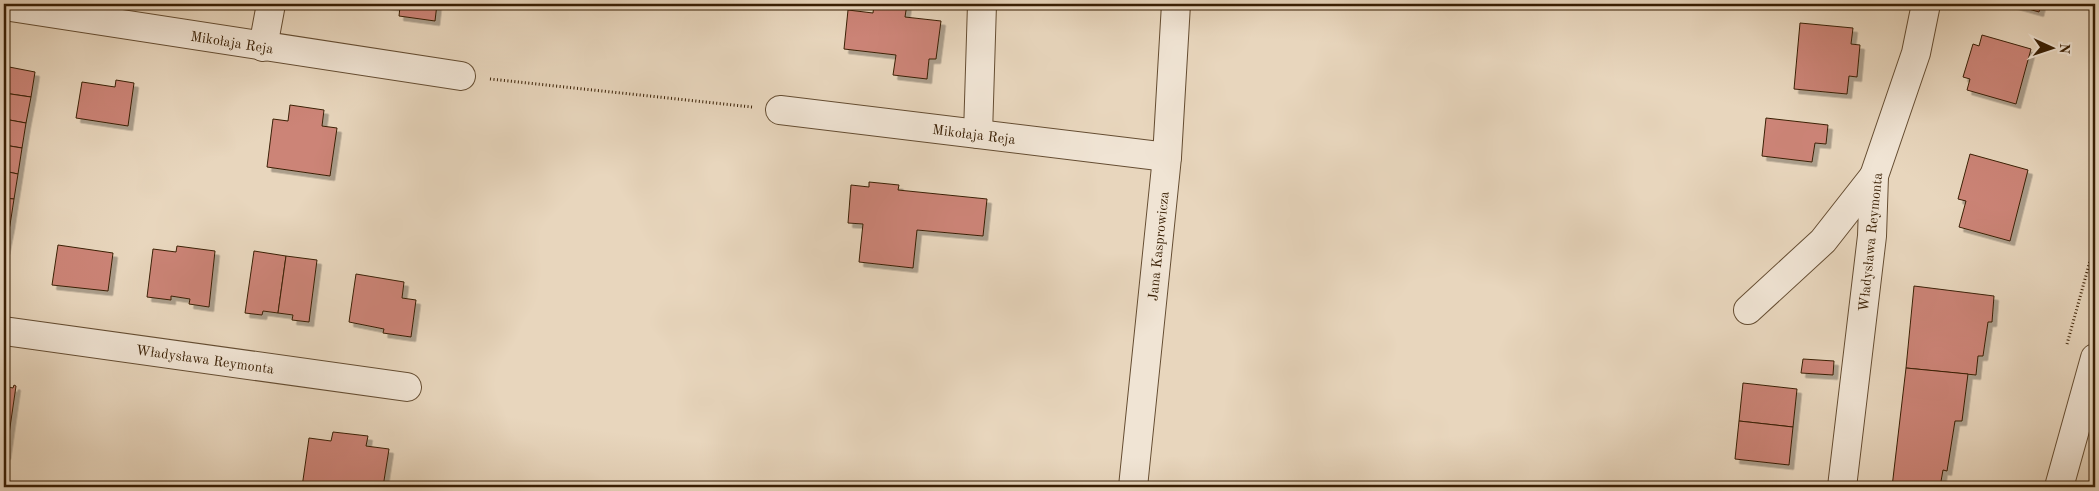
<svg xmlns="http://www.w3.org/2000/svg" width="2099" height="491" viewBox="0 0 2099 491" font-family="'Old Standard TT',serif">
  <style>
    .building { fill: #cc8477; stroke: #391f04; filter: url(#shadow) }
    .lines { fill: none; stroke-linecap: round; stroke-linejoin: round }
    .minor-casing { stroke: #654d32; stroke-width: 30 }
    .path { stroke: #391f04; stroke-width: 3; stroke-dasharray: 1 2.5; stroke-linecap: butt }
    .minor { stroke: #f0e4d4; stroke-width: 28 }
    .labels { text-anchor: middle; stroke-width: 5; stroke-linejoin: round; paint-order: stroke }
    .street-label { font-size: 14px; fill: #391f04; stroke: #f0e4d4 }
  </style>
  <defs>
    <filter id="shadow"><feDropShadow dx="4.5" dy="4.5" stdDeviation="0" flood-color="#0004"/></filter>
  </defs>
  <rect width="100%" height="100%" fill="#e8d6bd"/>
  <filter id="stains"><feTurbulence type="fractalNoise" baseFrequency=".004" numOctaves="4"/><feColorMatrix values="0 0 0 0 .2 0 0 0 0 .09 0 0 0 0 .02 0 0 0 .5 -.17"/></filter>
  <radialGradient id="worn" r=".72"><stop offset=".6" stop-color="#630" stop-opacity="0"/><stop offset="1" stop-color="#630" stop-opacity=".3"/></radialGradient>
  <!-- building -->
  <g class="building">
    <polygon points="381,4 437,4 435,21 399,16 400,7"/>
    <polygon points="874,4 907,4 905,17 941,21 936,59 929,59 927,79 893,75 896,55 844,49 848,10 873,13"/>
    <polygon points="2011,4 2041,4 2039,12"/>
    <polygon points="1800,23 1853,28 1851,44 1860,45 1857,77 1849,76 1847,94 1794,89"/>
    <polygon points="1982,35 2031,49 2016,104 1967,90 1970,79 1963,77 1973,44 1979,46"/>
    <polygon points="4,66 35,72 31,97 4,93"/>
    <polygon points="116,80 134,83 128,126 76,118 82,82 115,87"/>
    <polygon points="4,93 31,97 26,123 4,119"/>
    <polygon points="290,105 324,110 322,126 337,128 330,176 267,167 273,119 288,121"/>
    <polygon points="1766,118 1828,125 1826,144 1815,143 1812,162 1762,156"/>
    <polygon points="4,119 26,123 22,148 4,145"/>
    <polygon points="4,145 22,148 18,174 4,171"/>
    <polygon points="1970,154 2028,170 2010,241 1959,227 1966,201 1958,199"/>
    <polygon points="4,171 18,174 14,199 4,198"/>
    <polygon points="869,182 899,185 898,190 987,199 983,236 917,230 913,268 859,262 863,224 848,223 851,185 869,187"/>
    <polygon points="4,198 14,199 10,225 4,224"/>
    <polygon points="4,224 10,225 5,250 4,250"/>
    <polygon points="58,245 113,253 108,291 52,285"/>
    <polygon points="177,246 215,251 209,307 189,304 190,299 171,296 171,300 147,297 153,249 176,252"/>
    <polygon points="254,251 286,256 278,313 263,311 262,315 245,313"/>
    <polygon points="286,256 317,260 309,322 292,320 293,315 278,313"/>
    <polygon points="356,274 404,282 402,298 416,300 411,337 383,333 384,329 349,322"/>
    <polygon points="1914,286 1994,296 1992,322 1988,322 1983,356 1978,356 1976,375 1906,368"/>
    <polygon points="1803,359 1834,361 1833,375 1801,373"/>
    <polygon points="1906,368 1968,374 1962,421 1955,421 1947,471 1943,470 1940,487 1892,487"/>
    <polygon points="1743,383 1797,389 1793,427 1739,421"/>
    <polygon points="14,385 16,386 6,455 4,455 4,386 13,388"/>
    <polygon points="1739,421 1793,427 1789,465 1735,459"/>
    <polygon points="333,432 368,436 366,446 389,449 383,487 302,487 309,438 331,441"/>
  </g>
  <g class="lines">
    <!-- minor casing -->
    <g class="minor-casing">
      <g id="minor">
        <polyline points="4,6 461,76"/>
        <polyline points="263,47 271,4"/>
        <polyline points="780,110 1167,157"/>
        <polyline points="978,134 982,4"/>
        <polyline points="1748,310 1823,241 1874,176"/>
        <polyline points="4,331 407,387"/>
        <polyline points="1133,487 1167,157 1176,4"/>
        <polyline points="1842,487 1872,236 1874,176 1916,53 1926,4"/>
        <polyline points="2059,487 2095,358"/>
      </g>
    </g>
    <!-- path -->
    <g class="path">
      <polyline points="490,79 752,107"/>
      <polyline points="2067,344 2095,243"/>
    </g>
    <!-- minor -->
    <use href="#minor" class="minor"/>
  </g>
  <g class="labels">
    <!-- street labels -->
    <g class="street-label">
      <text transform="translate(232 42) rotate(9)" y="5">Mikołaja Reja</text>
      <text transform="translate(974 134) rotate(7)" y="5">Mikołaja Reja</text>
      <text transform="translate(1870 242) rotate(-84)" y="5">Władysława Reymonta</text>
      <text transform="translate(1158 246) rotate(-84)" y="5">Jana Kasprowicza</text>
      <text transform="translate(205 359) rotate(8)" y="5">Władysława Reymonta</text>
    </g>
  </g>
  <!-- margin -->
  <rect width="2099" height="491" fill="none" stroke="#e8d6bd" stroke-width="20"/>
  <rect x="5" y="5" width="2089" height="481" fill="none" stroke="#391f04" stroke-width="2.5"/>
  <rect x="10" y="10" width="2079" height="471" fill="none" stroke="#391f04"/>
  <!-- north arrow -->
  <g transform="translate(2052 48) rotate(93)" stroke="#f0e4d4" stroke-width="4" paint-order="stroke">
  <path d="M0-4L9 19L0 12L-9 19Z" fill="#391f04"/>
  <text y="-8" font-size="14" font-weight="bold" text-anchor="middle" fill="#391f04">N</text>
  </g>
  <rect width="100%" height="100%" filter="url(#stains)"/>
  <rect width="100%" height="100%" fill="url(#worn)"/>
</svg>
